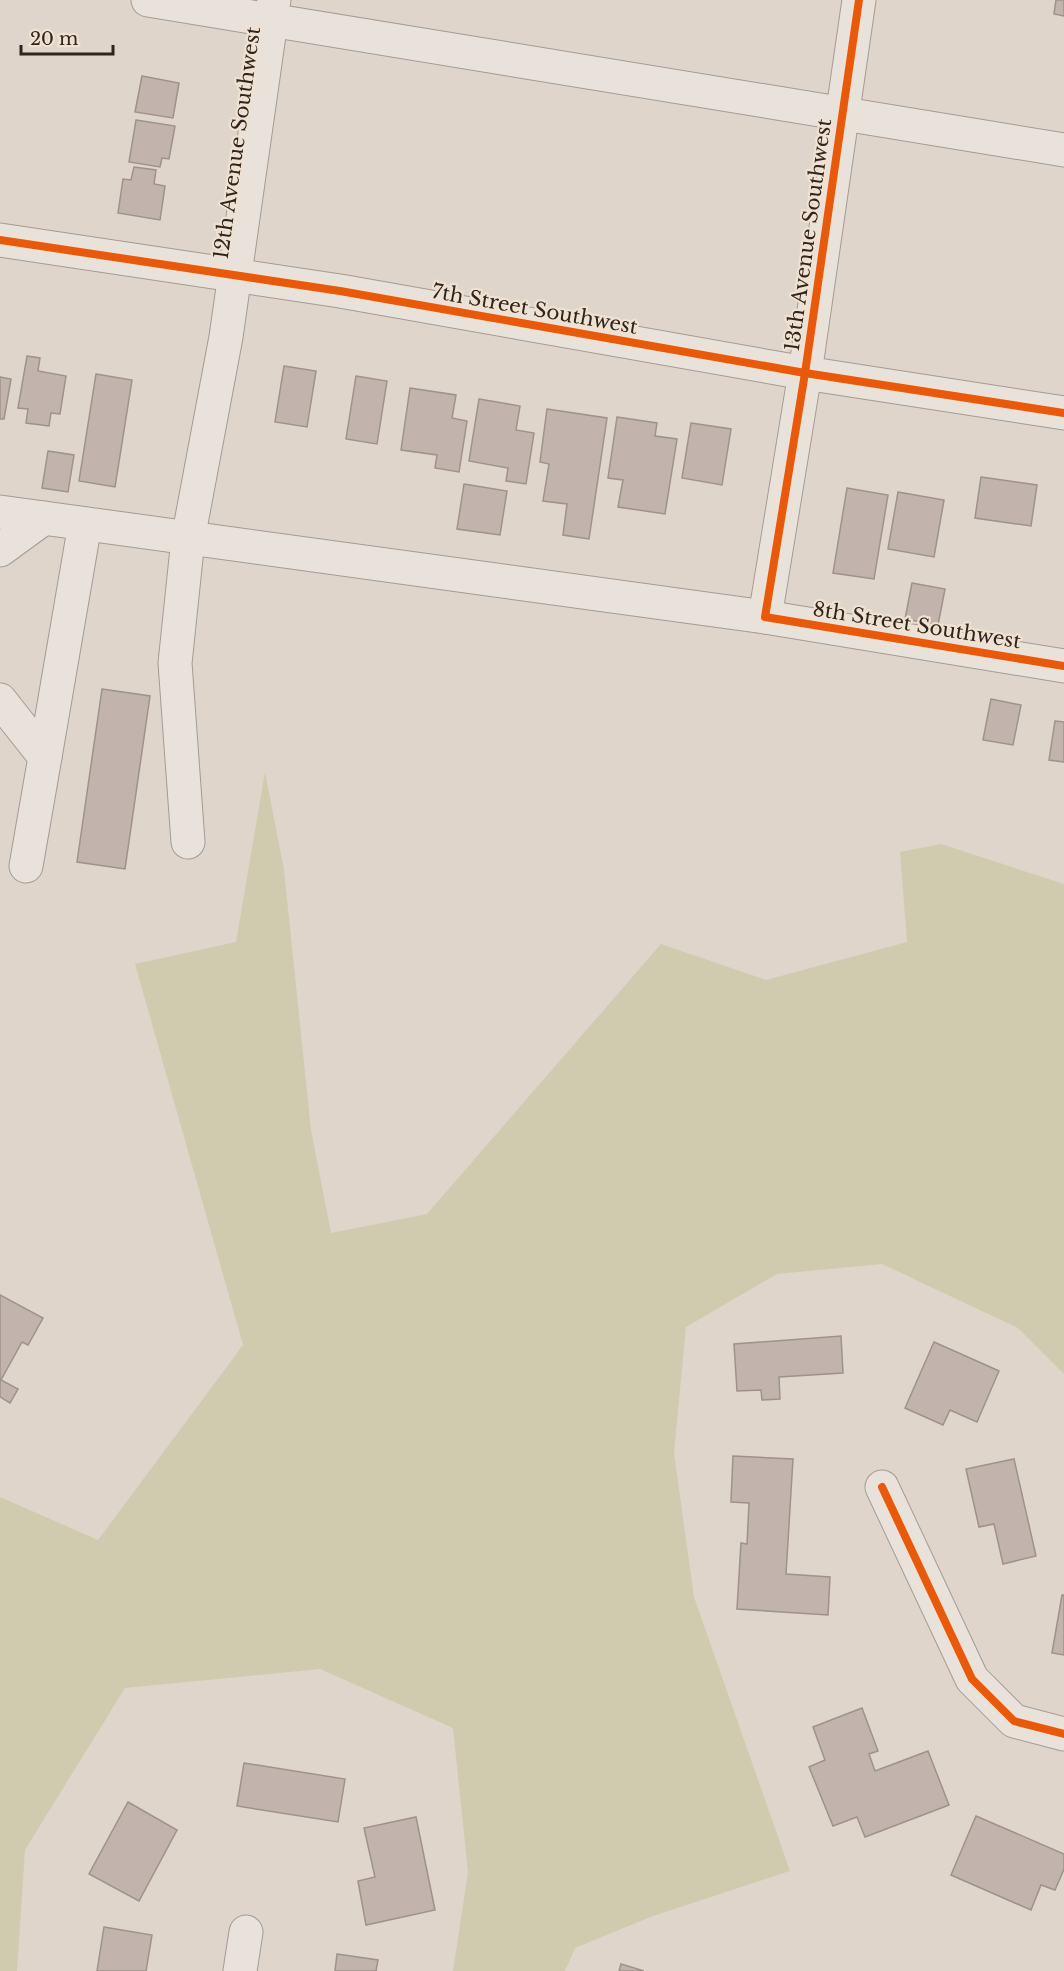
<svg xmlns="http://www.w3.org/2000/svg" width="1064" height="1971" viewBox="0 0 1064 1971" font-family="'Libre Baskerville',serif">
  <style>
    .green { fill: #d0cbae }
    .building { fill: #c2b4ac; stroke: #9e928b; stroke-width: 1.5 }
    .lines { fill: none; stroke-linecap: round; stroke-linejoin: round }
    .minor-casing { stroke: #a49b94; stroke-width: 35 }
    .minor { stroke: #e8e2db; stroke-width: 33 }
    .cycleway-casing { stroke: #f0e2d1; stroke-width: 11 }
    .cycleway { stroke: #e8590c; stroke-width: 8 }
    .labels { text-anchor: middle; stroke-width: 4.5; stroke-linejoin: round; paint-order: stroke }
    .street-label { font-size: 20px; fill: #31241e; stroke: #f0e2d1 }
  </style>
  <rect width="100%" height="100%" fill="#dfd5ca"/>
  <!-- green -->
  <polygon class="green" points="265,772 284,870 311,1130 331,1233 427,1214 661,944 766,980 907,942 900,852 941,844 1064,884 1064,1374 1018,1328 882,1264 777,1274 686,1327 674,1453 694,1597 790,1871 653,1916 575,1948 565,1971 453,1971 468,1872 453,1728 320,1669 125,1688 25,1850 17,1971 0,1971 0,1497 98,1540 243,1345 135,964 236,942"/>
  <!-- building -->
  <g class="building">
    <polygon points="1056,0 1064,0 1064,16 1054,14"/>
    <polygon points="142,76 179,83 173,118 135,112"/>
    <polygon points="136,120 175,126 169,159 162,158 160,167 129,162"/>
    <polygon points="134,167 156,170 154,184 165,186 160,220 118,213 123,179 131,180"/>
    <polygon points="27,356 40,358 38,371 66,376 60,414 51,413 49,426 26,423 28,409 18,408"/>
    <polygon points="284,366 316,371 307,427 275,422"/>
    <polygon points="96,374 132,380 115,487 79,481"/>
    <polygon points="356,376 387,381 377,444 346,439"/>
    <polygon points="0,377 11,379 4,419 0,419"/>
    <polygon points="410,388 456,395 452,418 467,421 459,472 435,468 437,455 401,450"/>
    <polygon points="479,399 520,406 516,430 534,433 526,484 506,481 508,468 469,461"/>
    <polygon points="547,409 607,418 589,539 563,535 567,504 543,501 549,464 540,462"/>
    <polygon points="617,417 657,423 655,436 677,439 665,514 618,507 623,480 608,478"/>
    <polygon points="691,423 731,429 722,485 682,478"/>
    <polygon points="48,451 74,455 68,492 42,488"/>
    <polygon points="981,477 1037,485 1031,526 975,518"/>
    <polygon points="464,484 507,491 500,535 457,529"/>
    <polygon points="847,488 888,495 874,579 833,573"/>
    <polygon points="898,492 944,500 934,557 888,549"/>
    <polygon points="912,583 945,589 938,625 905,619"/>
    <polygon points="102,689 150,696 125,869 77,862"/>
    <polygon points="991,699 1021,705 1013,745 983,740"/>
    <polygon points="1055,721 1064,722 1064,762 1049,760"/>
    <polygon points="0,1295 43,1318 28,1345 22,1342 1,1380 18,1389 10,1403 0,1397"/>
    <polygon points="841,1336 843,1373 779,1377 780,1399 762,1400 761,1390 737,1391 734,1344"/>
    <polygon points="934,1342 999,1371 977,1422 950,1410 943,1425 905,1408"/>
    <polygon points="733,1456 793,1459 786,1574 830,1577 828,1615 737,1609 741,1543 747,1544 749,1503 731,1502"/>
    <polygon points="1014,1459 1036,1556 1003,1564 994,1524 979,1527 966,1469"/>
    <polygon points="1062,1595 1064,1595 1064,1655 1052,1653"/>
    <polygon points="862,1708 878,1751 869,1754 875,1771 928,1751 949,1805 865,1837 857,1817 833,1826 809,1767 825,1760 813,1727"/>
    <polygon points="244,1763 345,1779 338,1822 237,1806"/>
    <polygon points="128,1802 177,1830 139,1901 89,1874"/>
    <polygon points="976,1816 1064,1854 1064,1869 1055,1890 1041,1885 1031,1910 951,1875"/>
    <polygon points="416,1817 435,1910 366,1925 358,1881 375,1877 364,1828"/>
    <polygon points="104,1927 152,1935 146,1971 97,1971"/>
    <polygon points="337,1954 378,1960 376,1971 335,1971"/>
    <polygon points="621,1964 644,1971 619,1971"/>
  </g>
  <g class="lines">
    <!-- minor casing -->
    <g class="minor-casing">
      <g id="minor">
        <polyline points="148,0 1064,150"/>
        <polyline points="0,240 340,291 805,373 1064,413"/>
        <polyline points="0,512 765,617 1064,666"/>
        <polyline points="0,550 44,518"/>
        <polyline points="765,617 805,373 859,0"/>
        <polyline points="0,700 45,757 26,866"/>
        <polyline points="45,757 85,524"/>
        <polyline points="188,842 175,663 188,539 226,337 274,0"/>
        <polyline points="882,1487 972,1679 1014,1721 1064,1734"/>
        <polyline points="240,1971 246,1932"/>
      </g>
    </g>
    <!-- minor -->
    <use href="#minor" class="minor"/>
    <!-- cycleway casing -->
    <g class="cycleway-casing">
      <g id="cycleway">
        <polyline points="859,0 805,373 765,617 1064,666"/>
        <polyline points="0,240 340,291 805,373 1064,413"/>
        <polyline points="882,1487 972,1679 1014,1721 1064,1734"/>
      </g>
    </g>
    <!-- cycleway -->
    <use href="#cycleway" class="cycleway"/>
  </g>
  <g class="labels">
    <!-- street labels -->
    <g class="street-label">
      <text transform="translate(237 143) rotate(-82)" y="7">12th Avenue Southwest</text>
      <text transform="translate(808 235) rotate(-82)" y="7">13th Avenue Southwest</text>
      <text transform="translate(535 309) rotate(10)" y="7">7th Street Southwest</text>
      <text transform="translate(917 625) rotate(9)" y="7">8th Street Southwest</text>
    </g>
  </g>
  <!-- scale -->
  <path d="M21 45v9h92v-9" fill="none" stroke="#31241e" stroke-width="3"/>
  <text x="30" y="45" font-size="18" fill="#31241e" stroke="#f0e2d1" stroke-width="4.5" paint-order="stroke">20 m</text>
</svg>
